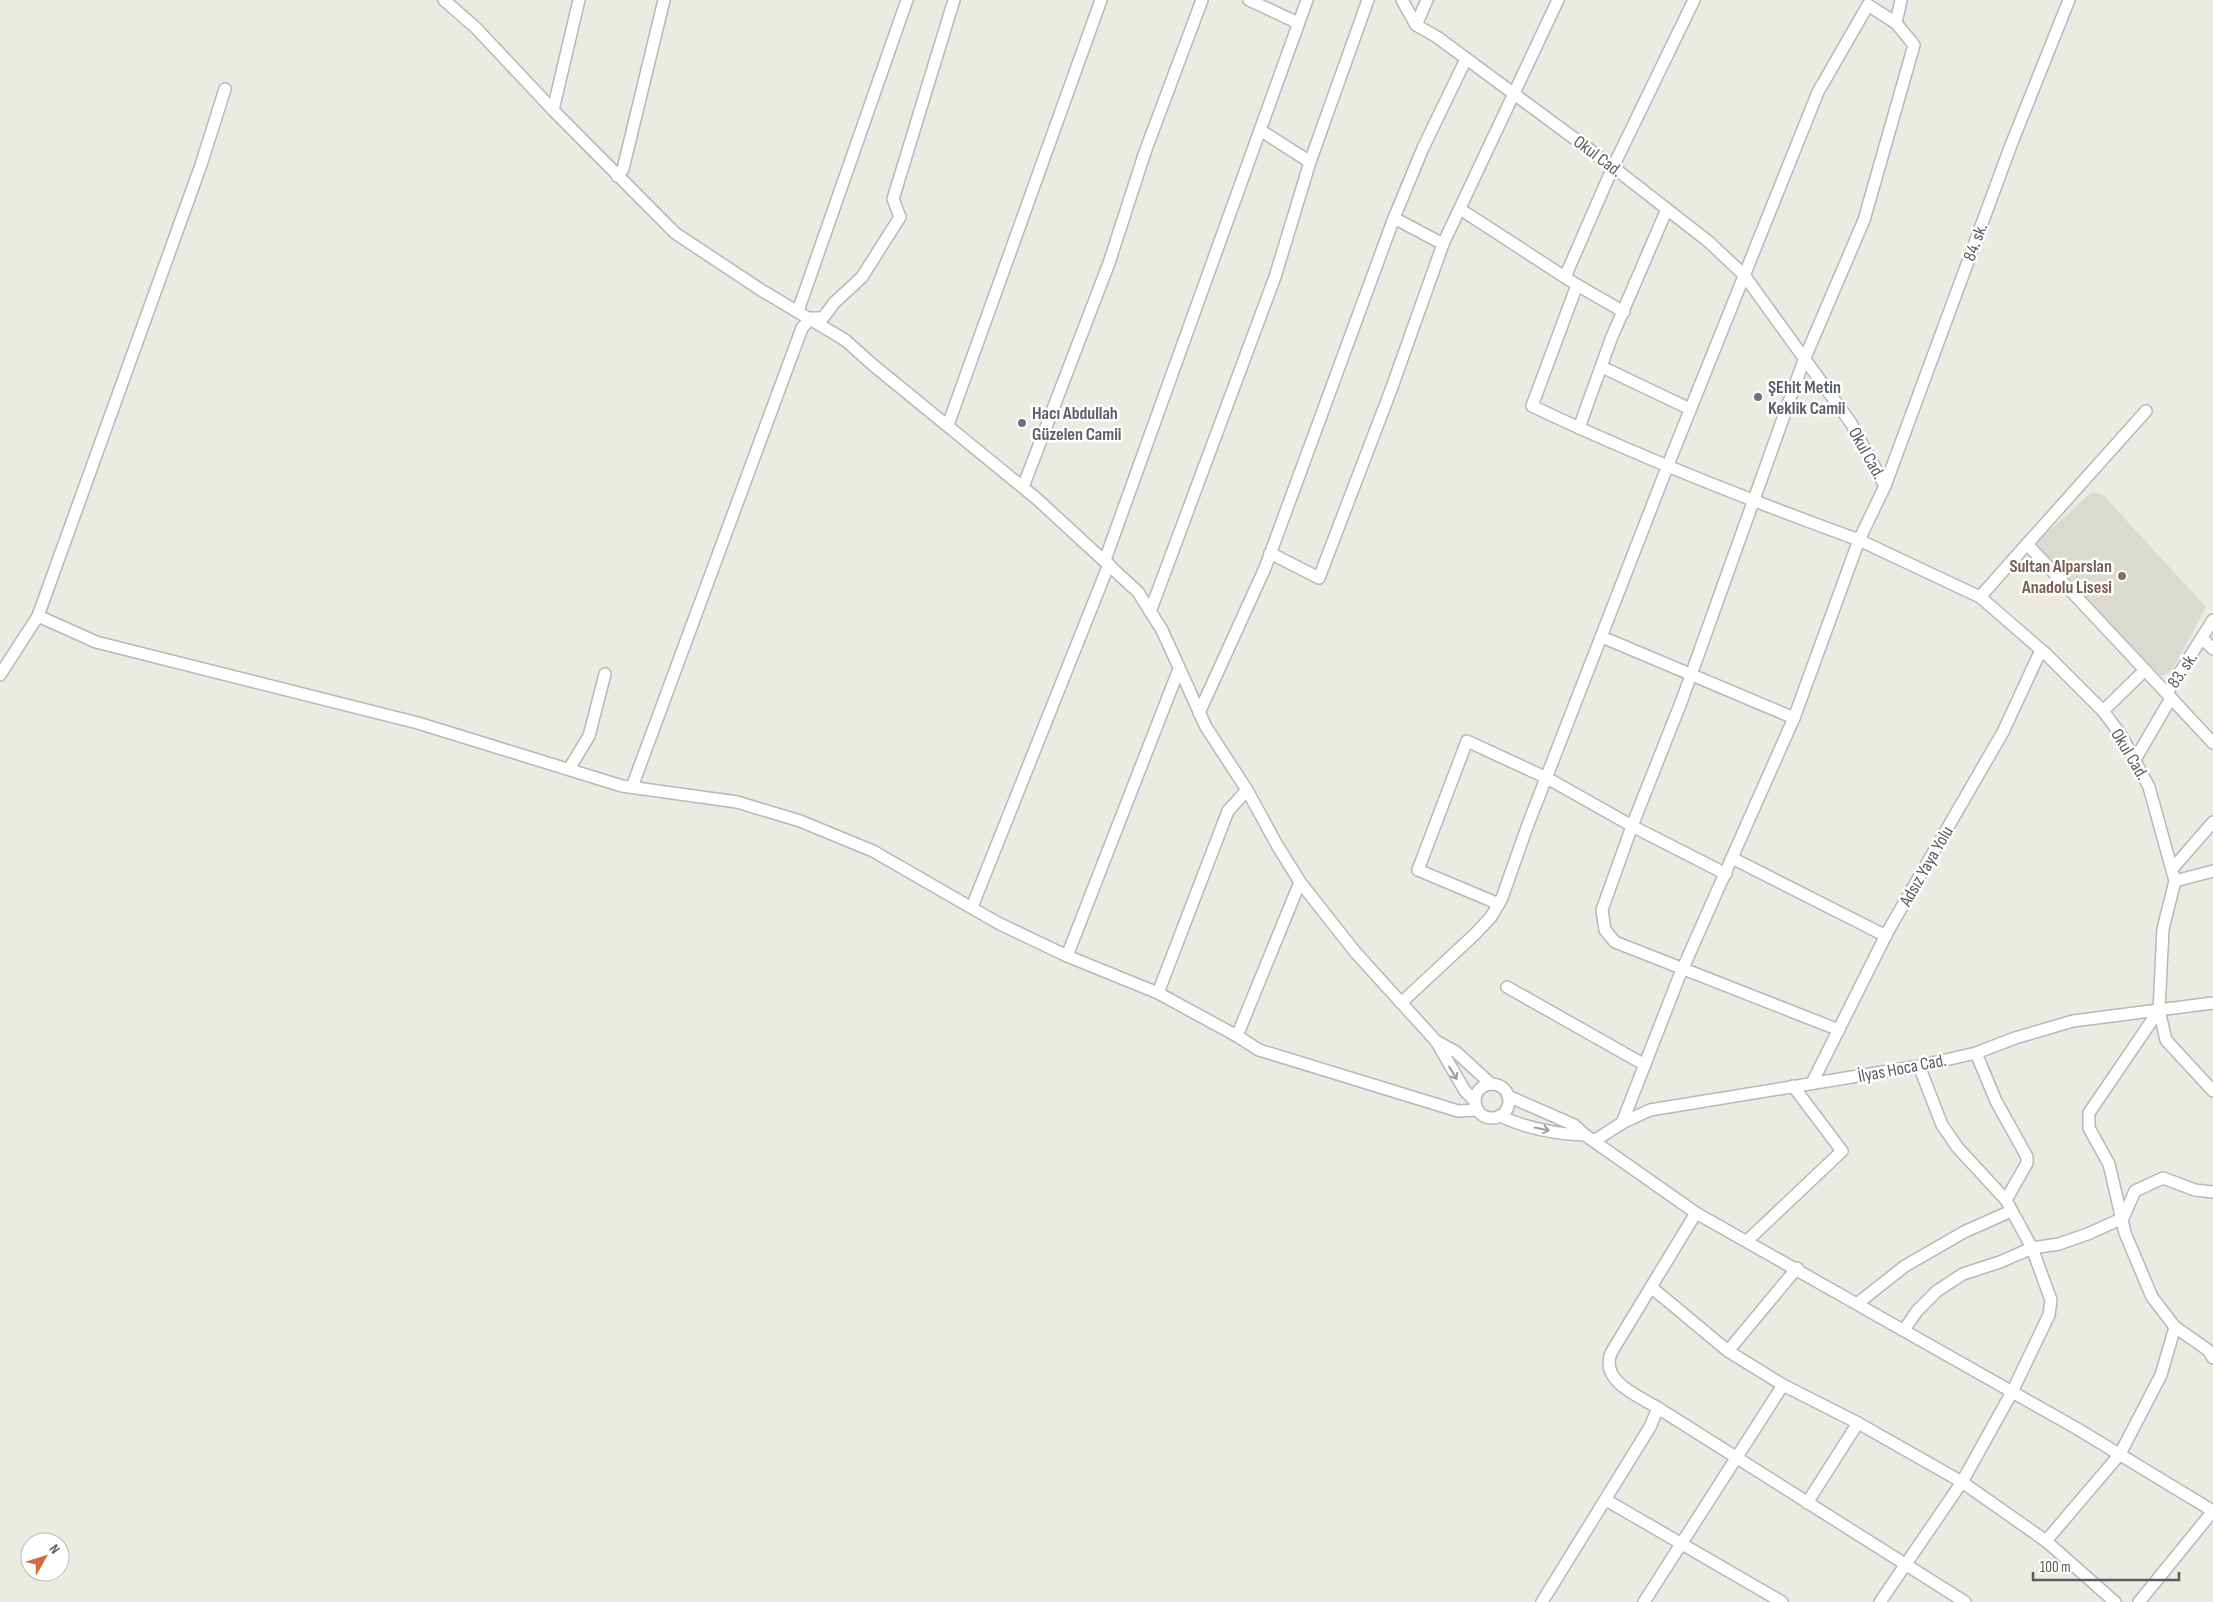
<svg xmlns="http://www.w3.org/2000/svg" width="2213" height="1602" viewBox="0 0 2213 1602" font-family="'Sofia Sans Condensed',sans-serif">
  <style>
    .education { fill: #dadad0 }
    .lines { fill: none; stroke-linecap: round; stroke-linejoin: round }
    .minor-casing { stroke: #b7b7bc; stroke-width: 14 }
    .minor { stroke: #fff; stroke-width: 11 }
    .oneway { stroke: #9c9da0 }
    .worship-dot { fill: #6b7280; stroke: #fff; stroke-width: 2 }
    .education-dot { fill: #8d6e63; stroke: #fff; stroke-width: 2 }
    .labels { text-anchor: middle; stroke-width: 5; stroke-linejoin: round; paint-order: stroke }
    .street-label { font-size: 18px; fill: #5a5b60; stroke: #fff }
    .worship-label { font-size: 18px; font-weight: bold; fill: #5b616d; stroke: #fff; text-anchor: start }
    .education-label { font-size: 18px; font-weight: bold; fill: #785e54; stroke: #fff; text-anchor: end }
  </style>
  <rect width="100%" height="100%" fill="#ebebe1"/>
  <!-- education -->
  <polygon class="education" points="2091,493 2102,494 2206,607 2171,672 2161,676 2037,546 2038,541"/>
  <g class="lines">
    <!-- minor casing -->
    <g class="minor-casing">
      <g id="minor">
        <polyline points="444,0 476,28 553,110 675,233 761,290 845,340 873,365 1037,499 1138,592 1162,630 1206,727 1247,790 1277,845 1300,882 1356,953 1436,1041 1465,1091 1475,1101"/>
        <polyline points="1249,0 1298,23"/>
        <polyline points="1402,0 1416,25 1437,37 1613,167 1709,242 1744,275 1851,423 1885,486 1859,540 1980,597 2046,654 2103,711 2121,735 2149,787 2175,881 2163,929 2159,1010 2166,1040 2213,1091"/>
        <polyline points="1896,23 1901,0"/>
        <polyline points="1416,25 1427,0"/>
        <polyline points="553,110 579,0"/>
        <polyline points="1260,130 1310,162"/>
        <polyline points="617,176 623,169 664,0"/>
        <polyline points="1460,209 1577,285 1624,312"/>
        <polyline points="1394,218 1423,148 1466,59"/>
        <polyline points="1565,277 1613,167 1694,0"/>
        <path d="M 1577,285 L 1532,406 C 1639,457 1749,500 1859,540 L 1794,718 L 1679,977 L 1622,1123"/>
        <polyline points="798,311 907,0"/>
        <polyline points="1602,367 1690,409"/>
        <polyline points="948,425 1101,0"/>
        <polyline points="1579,428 1611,339 1667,209"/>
        <polyline points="1885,486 2011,145 2069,0"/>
        <polyline points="1023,487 1109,263 1145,152 1202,0"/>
        <polyline points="2027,544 2146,411"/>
        <polyline points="1270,553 1319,578 1391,390 1443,244 1558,0"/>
        <polyline points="1105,560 1307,0"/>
        <polyline points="1980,597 2027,544 2145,670 2103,711"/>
        <polyline points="1150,612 1275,277 1310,162 1368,0"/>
        <polyline points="38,616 96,642 418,723 622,786 737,802 800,821 873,851 998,923 1067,956 1158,993 1237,1036 1259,1050 1458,1111 1477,1110"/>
        <polyline points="1602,637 1794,718"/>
        <polyline points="2203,639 2213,649"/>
        <polyline points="2145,670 2213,743"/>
        <polyline points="0,675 38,616 201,165 225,89"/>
        <polyline points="2167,693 2213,620"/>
        <polyline points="1199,713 1265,568 1394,218 1443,244"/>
        <polyline points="2136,758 2171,698"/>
        <polyline points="569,769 589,736 605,674"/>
        <polyline points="632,787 802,328 811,318 823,318 834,303 862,277 900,217 893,199 954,0"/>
        <polyline points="1732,858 1886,936"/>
        <polyline points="2173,868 2213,822"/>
        <polyline points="2175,881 2213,871"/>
        <polyline points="1499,904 1418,870 1467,741 1547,778 1632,826 1602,910 1605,930 1615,942 1839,1030"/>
        <polyline points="972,907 1109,564"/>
        <polyline points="1067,956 1179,669"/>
        <polyline points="1507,987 1645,1065"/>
        <polyline points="1158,993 1228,811 1247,790"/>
        <polyline points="1401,1003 1475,934 1491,917 1502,898 1527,827 1668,465 1818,92 1868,5 1896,23 1914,45 1864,220 1804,360 1682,700 1632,826 1726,874"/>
        <polyline points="2159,1010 2089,1113 2089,1128 2109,1164 2125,1233 2152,1297 2175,1327 2208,1350 2213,1358"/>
        <polyline points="1237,1036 1300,882"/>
        <polyline points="1436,1041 1456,1052 1491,1084"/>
        <polyline points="1919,1066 1942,1125 1958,1148 2006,1200"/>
        <polyline points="1812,1083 1888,931 2003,732 2041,650"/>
        <circle cx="1492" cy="1101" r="17"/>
        <polyline points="1508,1096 1574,1125 1585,1135 1696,1213 2076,1428 2213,1511 2139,1602"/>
        <path d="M 1500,1116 C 1526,1128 1556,1134 1585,1135"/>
        <polyline points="1594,1141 1622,1123 1650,1110 1919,1066 1976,1053 2015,1038 2073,1021 2213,1003"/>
        <polyline points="1696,1213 1651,1287 1728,1351 1783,1385 1858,1423 1962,1482 2046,1541 2115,1602"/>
        <polyline points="1748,1240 1842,1151 1793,1086"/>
        <polyline points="1858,1303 1905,1266 1964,1232 2011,1211"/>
        <polyline points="1904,1330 1917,1311 1937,1291 1963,1274 2000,1262 2032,1248 2059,1244 2090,1233 2123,1218 2135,1191 2163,1178 2195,1190 2213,1192"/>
        <polyline points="1728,1351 1797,1268"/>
        <polyline points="1658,1408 1965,1602"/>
        <polyline points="1606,1500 1782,1602"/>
        <polyline points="1807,1503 1858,1423"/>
        <polyline points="2046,1541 2120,1454 2161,1375 2175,1327"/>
        <path d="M 1542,1602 L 1650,1427 L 1658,1408 C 1639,1396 1600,1382 1611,1353 L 1651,1287"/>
        <polyline points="1644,1602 1783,1385"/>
        <polyline points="1880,1602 1962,1482 2012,1392 2049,1315 2051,1300 2032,1248 2006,1200 2027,1163 2027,1157 1996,1101 1976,1053"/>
      </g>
    </g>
    <!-- minor -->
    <use href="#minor" class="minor"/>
  </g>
  <!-- one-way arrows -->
  <defs><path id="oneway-shaft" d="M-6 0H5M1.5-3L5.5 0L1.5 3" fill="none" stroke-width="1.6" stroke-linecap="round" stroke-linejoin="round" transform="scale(1.25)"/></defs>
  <g class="oneway">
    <use href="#oneway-shaft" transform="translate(1453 1073) rotate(59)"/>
    <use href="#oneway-shaft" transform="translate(1542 1129) rotate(11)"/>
  </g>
  <!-- markers -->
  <g class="worship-dot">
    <circle cx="1758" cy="397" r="5"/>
    <circle cx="1022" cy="423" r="5"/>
  </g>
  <circle class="education-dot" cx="2122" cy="576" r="5"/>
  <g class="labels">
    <!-- street labels -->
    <g class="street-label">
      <text transform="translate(1598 156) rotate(37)" y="6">Okul Cad.</text>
      <text transform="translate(1975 242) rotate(-69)" y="6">84. sk.</text>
      <text transform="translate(1867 453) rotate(61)" y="6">Okul Cad.</text>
      <text transform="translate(2182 670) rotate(-56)" y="6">83. sk.</text>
      <text transform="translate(2130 754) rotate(59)" y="6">Okul Cad.</text>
      <text transform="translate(1926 866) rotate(-60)" y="6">Adsız Yaya Yolu</text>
      <text transform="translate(1902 1068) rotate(-11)" y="6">İlyas Hoca Cad.</text>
    </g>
    <!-- worship labels -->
    <g class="worship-label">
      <text x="1768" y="393">ŞEhit Metin<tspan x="1768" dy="21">Keklik Camii</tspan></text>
      <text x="1032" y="419">Hacı Abdullah<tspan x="1032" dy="21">Güzelen Camii</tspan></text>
    </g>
    <!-- education labels -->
    <g class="education-label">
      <text x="2112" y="572">Sultan Alparslan<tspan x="2112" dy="21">Anadolu Lisesi</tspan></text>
    </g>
  </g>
  <!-- north arrow -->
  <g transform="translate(45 1557) rotate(51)"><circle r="24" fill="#ffffff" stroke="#bdbdbf"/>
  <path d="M0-4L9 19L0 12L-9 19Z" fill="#d36b3f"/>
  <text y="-8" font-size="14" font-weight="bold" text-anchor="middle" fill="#5a5b60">N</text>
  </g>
  <!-- scale -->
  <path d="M2033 1572v8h146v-8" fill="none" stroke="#5a5b60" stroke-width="2.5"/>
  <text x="2040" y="1572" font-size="15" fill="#5a5b60" stroke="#ffffff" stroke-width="4" paint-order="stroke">100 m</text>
</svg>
